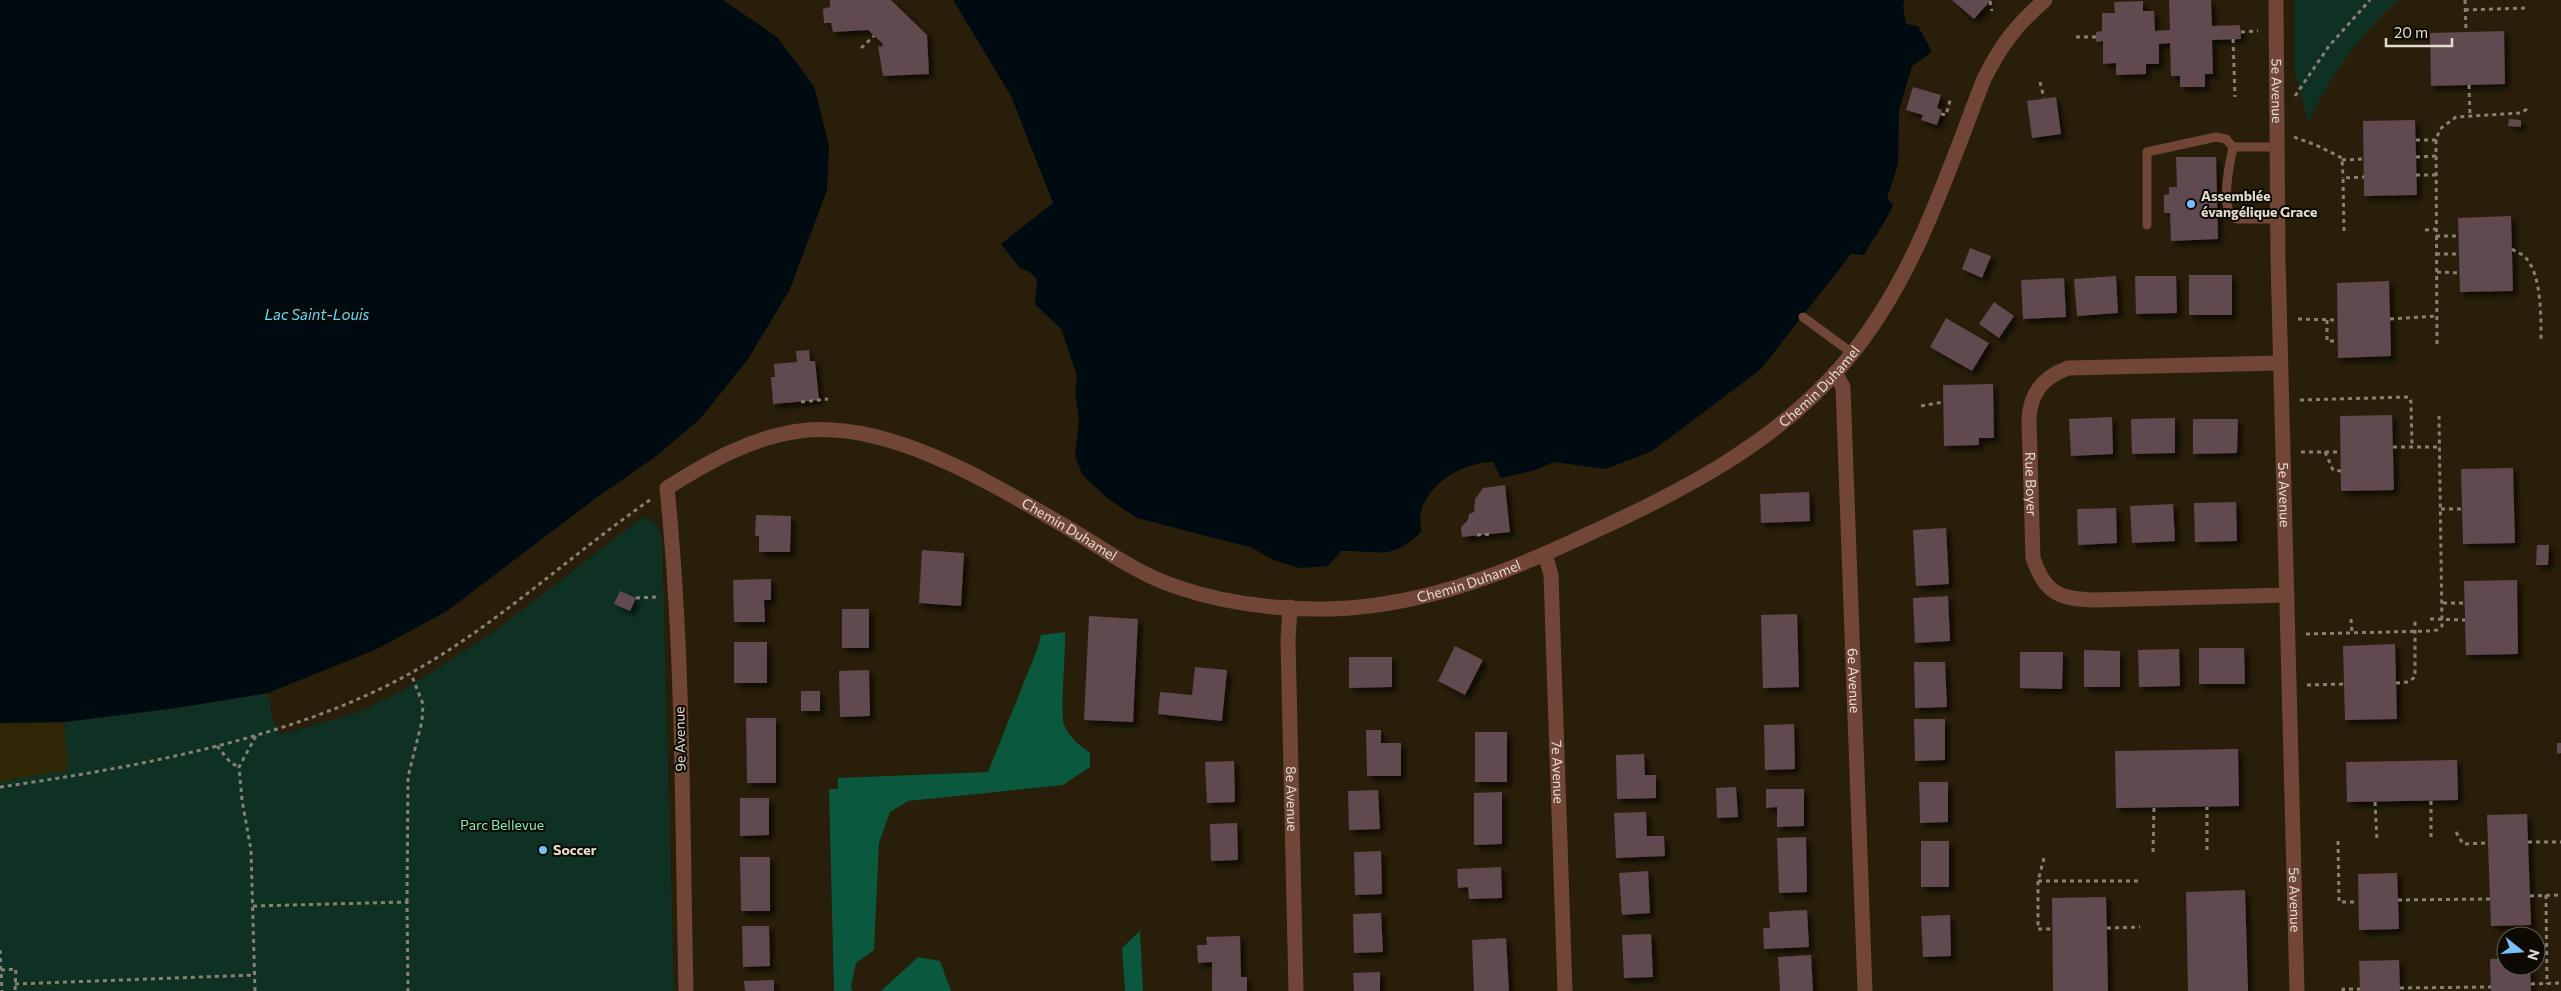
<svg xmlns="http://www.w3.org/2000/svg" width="2561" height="991" viewBox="0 0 2561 991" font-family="Commissioner,sans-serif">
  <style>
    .green { fill: #0e3123 }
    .forest { fill: #0a583e }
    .sand { fill: #2e2605 }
    .water { fill: #000a11 }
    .building { fill: #614850; filter: url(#shadow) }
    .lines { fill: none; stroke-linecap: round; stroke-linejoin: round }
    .path { stroke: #888170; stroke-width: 3; stroke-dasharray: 4 4; stroke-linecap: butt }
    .service { stroke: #714636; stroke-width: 9 }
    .minor { stroke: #714636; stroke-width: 15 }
    .tertiary { stroke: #714636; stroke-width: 15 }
    .poi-dot { fill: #79bff8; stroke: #0d0903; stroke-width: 2 }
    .labels { text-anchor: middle; stroke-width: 4; stroke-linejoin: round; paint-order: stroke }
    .street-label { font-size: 14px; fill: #e2dcd0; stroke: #0d0903 }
    .poi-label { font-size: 14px; font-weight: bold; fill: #e2dcd0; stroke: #0d0903; text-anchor: start }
    .park-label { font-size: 14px; fill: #85e9bd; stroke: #0d0903 }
    .water-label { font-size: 15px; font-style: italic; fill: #67d7fb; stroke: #0d0903 }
  </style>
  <defs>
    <filter id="shadow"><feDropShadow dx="4.5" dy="4.5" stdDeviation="2.5" flood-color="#0009"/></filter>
  </defs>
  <rect width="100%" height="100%" fill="#281e09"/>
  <!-- green -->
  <g class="green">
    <path d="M 2294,0 L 2399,0 C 2359,34 2331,76 2308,123 L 2294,67 Z"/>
    <path d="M 643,517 C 656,520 658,527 662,539 L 674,991 L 0,991 L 0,723 L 64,722 L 176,708 L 268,693 L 272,716 L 280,735 L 359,712 L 402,691 L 492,633 Z"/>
  </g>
  <!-- forest -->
  <g class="forest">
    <path d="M 1065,632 C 1066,650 1060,714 1064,725 C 1070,738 1079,745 1090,753 L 1090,767 L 1063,785 L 908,801 L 890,812 L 879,843 L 874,950 L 856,963 L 851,986 L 852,991 L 834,991 L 829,789 L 838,789 L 838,778 L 988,772 L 1038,647 L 1041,635 Z"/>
    <polygon points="1140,931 1143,991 1125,991 1122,948"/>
    <polygon points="918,957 940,961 951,991 881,991"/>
  </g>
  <!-- sand -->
  <polygon class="sand" points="64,722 68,770 0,782 0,723"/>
  <!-- water -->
  <g class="water">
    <polygon points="0,0 723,0 777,37 814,86 829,146 827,190 790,289 748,359 700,419 655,457 596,498 447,611 377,649 268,693 176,708 64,722 0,723"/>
    <path d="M 953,0 L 1905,0 L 1903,5 L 1906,24 L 1918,26 L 1932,52 L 1912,66 L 1899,110 L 1898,164 L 1887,198 L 1893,205 C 1888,219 1872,240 1864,255 L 1851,254 L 1761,369 L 1652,451 L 1606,469 L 1554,462 L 1532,471 L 1501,478 L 1493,462 C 1466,462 1430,481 1422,509 C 1419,515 1421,525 1421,532 C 1389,562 1381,550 1341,551 L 1328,566 L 1299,568 L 1274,560 L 1250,547 L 1137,518 L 1107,498 L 1082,474 L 1075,456 L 1079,419 L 1075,392 L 1077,376 L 1061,329 L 1035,304 L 1037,280 L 1031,273 L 1019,267 L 1001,244 L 1053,203 L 1011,96 Z"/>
  </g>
  <!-- building -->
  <g class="building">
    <polygon points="830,0 891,0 927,35 929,74 883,76 878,46 883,47 882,43 868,30 833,32 831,23 824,23 823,9 830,7"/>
    <polygon points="1952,0 1991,0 1974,19"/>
    <polygon points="2169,0 2211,0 2212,26 2240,25 2241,39 2212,40 2213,74 2205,74 2205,87 2180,87 2180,76 2171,76 2170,43 2159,44 2159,64 2146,64 2146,74 2116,75 2116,63 2103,64 2103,41 2096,42 2096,32 2102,31 2102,13 2115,13 2114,2 2143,1 2143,11 2154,11 2155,31 2170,30"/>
    <polygon points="2504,31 2505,84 2431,86 2430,33"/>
    <polygon points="1913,87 1941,95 1937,108 1942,110 1937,125 1921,120 1923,115 1906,110"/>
    <polygon points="2056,97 2061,134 2032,138 2027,101"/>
    <polygon points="2509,119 2521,120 2521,127 2508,126"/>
    <polygon points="2415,120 2417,195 2364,196 2363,121"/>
    <polygon points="2176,157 2216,157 2218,239 2171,241 2170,213 2164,213 2164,195 2169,194 2169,187 2177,187"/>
    <polygon points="2511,216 2513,291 2460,292 2458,218"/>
    <polygon points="1970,248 1991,256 1982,278 1962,269"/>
    <rect x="2189" y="275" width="43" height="40"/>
    <polygon points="2116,276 2118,313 2077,316 2074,279"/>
    <polygon points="2135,276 2176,276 2177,313 2136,314"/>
    <polygon points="2064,278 2066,317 2023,319 2021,280"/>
    <polygon points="2389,281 2391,356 2338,358 2337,283"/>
    <polygon points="1994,302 2014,316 1999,338 1979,324"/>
    <polygon points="1946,318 1989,343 1972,371 1930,347"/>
    <polygon points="809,350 810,361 815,361 819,400 773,404 771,377 775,377 774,364 797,362 796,351"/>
    <polygon points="1993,384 1994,438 1979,438 1979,445 1944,446 1943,385"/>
    <polygon points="2392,415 2394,490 2341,491 2340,416"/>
    <polygon points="2112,417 2113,454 2071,456 2069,419"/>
    <polygon points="2175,418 2175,453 2132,454 2131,419"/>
    <polygon points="2193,419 2238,419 2237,453 2193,454"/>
    <polygon points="2513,468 2515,543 2463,544 2461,469"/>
    <polygon points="1505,485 1510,532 1462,537 1461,527 1468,520 1469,514 1474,512 1475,499 1483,488"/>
    <polygon points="1809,492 1810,521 1761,523 1760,494"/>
    <polygon points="2236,502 2237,541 2195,542 2194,503"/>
    <polygon points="2173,504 2175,541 2132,543 2130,506"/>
    <polygon points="2116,508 2117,543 2078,545 2077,509"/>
    <polygon points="756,515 791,516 790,552 759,552 759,536 755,536"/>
    <polygon points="1946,528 1949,584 1916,586 1913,530"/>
    <polygon points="2537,545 2549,545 2548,565 2536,565"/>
    <polygon points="922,550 964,553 961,606 919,603"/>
    <polygon points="771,579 771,600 764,600 765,622 734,622 733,580"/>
    <polygon points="2517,580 2518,654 2466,655 2464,581"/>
    <polygon points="620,591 636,598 630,611 614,604"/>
    <polygon points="1948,596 1950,641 1915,643 1913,598"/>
    <rect x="842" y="609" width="27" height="39"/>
    <polygon points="1797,614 1799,687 1763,688 1761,615"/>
    <polygon points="1089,616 1138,619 1133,722 1084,720"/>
    <rect x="734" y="642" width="33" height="41"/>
    <polygon points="2395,644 2397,719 2345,720 2343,646"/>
    <polygon points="1455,646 1483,660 1465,695 1438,681"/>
    <polygon points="2199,648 2244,648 2245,684 2199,684"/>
    <polygon points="2179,649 2180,686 2139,687 2138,650"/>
    <polygon points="2084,650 2120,651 2120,687 2084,687"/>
    <polygon points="2020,652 2063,652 2062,689 2020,688"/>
    <polygon points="1349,657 1392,657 1392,687 1349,688"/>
    <polygon points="1914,662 1945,662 1947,707 1915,708"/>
    <polygon points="1195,667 1227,670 1222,721 1158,714 1160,692 1192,695"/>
    <polygon points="869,670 870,716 840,717 839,671"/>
    <rect x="801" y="691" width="19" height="20"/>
    <polygon points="746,718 776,718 776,783 747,783"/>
    <polygon points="1914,719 1945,719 1945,760 1915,761"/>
    <polygon points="1794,724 1795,769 1765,770 1764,725"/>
    <polygon points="1366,730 1381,730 1381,743 1401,743 1401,776 1367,776"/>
    <rect x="1475" y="732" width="32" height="50"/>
    <polygon points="2557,743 2561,743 2561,753 2557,754"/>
    <polygon points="2238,749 2239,806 2116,808 2115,751"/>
    <polygon points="1644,754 1645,775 1656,775 1656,798 1617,799 1616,755"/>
    <polygon points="2457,760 2458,800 2347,802 2346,762"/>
    <polygon points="1234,761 1235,802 1207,803 1205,762"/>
    <polygon points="1919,782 1948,782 1948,822 1920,823"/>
    <polygon points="1736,787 1738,817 1717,818 1716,788"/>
    <polygon points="1766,789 1804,789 1804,826 1777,827 1777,807 1766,808"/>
    <polygon points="1378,790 1380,829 1349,830 1348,791"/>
    <polygon points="1502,792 1502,844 1474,845 1474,793"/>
    <polygon points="740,798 769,798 769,835 740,836"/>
    <polygon points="1646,812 1647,836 1664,836 1665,856 1616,858 1614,813"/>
    <polygon points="2527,814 2531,925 2491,926 2487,815"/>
    <polygon points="1237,823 1238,860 1211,861 1210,824"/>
    <polygon points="1806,837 1807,892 1779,893 1777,838"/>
    <rect x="1921" y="841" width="28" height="46"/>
    <polygon points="1381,851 1382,894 1355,895 1354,852"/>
    <polygon points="740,857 770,857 770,911 741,911"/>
    <polygon points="1501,867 1502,898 1469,899 1468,887 1458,888 1457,869"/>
    <polygon points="1648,871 1650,913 1622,915 1619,873"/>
    <polygon points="2397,873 2399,929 2359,930 2358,874"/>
    <polygon points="2245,890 2248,991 2188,991 2186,892"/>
    <polygon points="2106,897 2108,991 2053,991 2052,898"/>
    <polygon points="1807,910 1809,947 1764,949 1763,928 1770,928 1769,912"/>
    <polygon points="1381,913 1383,952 1354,953 1353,914"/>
    <polygon points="1950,915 1951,956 1923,957 1921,916"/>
    <polygon points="742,926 769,926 770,966 743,967"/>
    <polygon points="1651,934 1653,977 1624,978 1622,935"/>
    <polygon points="1240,936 1241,977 1247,977 1247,991 1212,991 1212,962 1198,963 1197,945 1207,945 1206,937"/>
    <polygon points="1506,938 1509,991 1474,991 1472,940"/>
    <polygon points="1811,955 1813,991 1780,991 1778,957"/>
    <polygon points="2506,958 2506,966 2530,966 2531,991 2491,991 2490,959"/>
    <polygon points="2399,960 2400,991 2360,991 2359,961"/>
    <polygon points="1380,972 1380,991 1354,991 1353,973"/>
    <polygon points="774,980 774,991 745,991 744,981"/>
  </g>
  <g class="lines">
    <!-- path -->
    <g class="path">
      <polyline points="2465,0 2466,32"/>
      <polyline points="1990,1 1992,11"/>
      <polyline points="2465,10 2526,8"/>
      <polyline points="2241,32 2258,31"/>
      <polyline points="2076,37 2096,37"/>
      <polyline points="2233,39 2235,97"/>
      <polyline points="861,48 874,36"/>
      <polyline points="2040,82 2044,98"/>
      <polyline points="2469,85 2470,117"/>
      <polyline points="2295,96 2329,46 2370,0"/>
      <polyline points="1941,114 1946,115 1951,97"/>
      <polyline points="2294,137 2316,145 2342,158 2343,178"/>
      <polyline points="2416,140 2436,140"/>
      <polyline points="2416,157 2436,156"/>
      <polyline points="2342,160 2364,159"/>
      <polyline points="2416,175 2436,175"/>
      <polyline points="2425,230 2436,229"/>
      <polyline points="2344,231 2343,178 2364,177"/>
      <polyline points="2436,236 2459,236"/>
      <path d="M 2512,249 C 2516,252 2522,254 2525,257 C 2542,274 2541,319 2541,341"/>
      <polyline points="2436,254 2459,254"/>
      <polyline points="2437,272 2460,273"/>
      <polyline points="2298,319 2338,320"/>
      <polyline points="2390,319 2437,316"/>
      <polyline points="2327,320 2327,341 2338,341"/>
      <polyline points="2437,344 2436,140 2440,129 2456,117 2521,113 2530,107"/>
      <polyline points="2300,400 2409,397 2411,402 2412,447"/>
      <polyline points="801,402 828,399"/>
      <polyline points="1921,406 1943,402"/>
      <polyline points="2393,447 2440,447"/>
      <polyline points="2301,452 2340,452"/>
      <polyline points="2325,452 2333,470 2341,471"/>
      <polyline points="2441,509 2462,509"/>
      <polyline points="1477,535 1492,534"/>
      <polyline points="636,598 657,597"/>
      <polyline points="2443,603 2464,603"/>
      <polyline points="2351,619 2352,633"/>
      <polyline points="2430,619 2465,620"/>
      <polyline points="2306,634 2428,631 2437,630 2442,626 2439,416"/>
      <polyline points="2396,683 2408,682 2415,677 2415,619"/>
      <polyline points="2307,685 2344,684"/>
      <polyline points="217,746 231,763 239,767"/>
      <path d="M 0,787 C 132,768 292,739 409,674 C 496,626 569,556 650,500"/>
      <polyline points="2431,801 2431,839"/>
      <polyline points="2375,802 2377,840"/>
      <polyline points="2456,832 2463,844 2488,843"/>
      <polyline points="2338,841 2339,902 2358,902"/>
      <polyline points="2528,842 2561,842"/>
      <polyline points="2207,850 2207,807"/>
      <polyline points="2153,852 2154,807"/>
      <polyline points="2044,858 2038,881 2038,929 2052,929"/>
      <polyline points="2038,881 2139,881"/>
      <polyline points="2546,895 2547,984"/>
      <polyline points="2530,896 2561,895"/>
      <polyline points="2398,900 2490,899"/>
      <polyline points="407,902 408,777 422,721 423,704 411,674"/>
      <polyline points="253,906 407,902 408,991"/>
      <polyline points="2107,928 2140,927"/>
      <polyline points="0,950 2,991"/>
      <polyline points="1,970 16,969 15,991"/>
      <polyline points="15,984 255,975"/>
      <polyline points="2531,984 2561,983"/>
      <polyline points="2400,988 2491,987"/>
      <polyline points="255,991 251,850 242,800 239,767 257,734"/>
      <polyline points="2343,991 2343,989 2360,989"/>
    </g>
    <!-- service -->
    <g class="service">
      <path d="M 2277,219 L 2236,219 C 2218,211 2230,163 2233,147 L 2278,147"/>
      <polyline points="2147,225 2147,152 2216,137 2226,139 2233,147"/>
      <polyline points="1803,317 1852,353"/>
    </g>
    <!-- minor -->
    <g class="minor">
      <path id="s1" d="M 2280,363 L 2068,368 C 2043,377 2030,393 2029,420 L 2033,558 C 2045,594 2060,599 2095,600 L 2287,595"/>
      <path id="s2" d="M 1835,373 L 1843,387 L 1865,991"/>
      <path id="s3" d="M 1545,554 L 1551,575 L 1565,991"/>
      <path id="s4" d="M 1290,607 L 1288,640 L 1296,991"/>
      <path id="s5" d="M 686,991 C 682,824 684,655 667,488 C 708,462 752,437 800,431 C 889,419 996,486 1070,529 C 1105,550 1138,574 1177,587 C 1238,608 1314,614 1377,605 C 1450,595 1518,567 1584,536 C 1679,493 1777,443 1845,362 C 1915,279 1945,178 1984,79 C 2001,45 2016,25 2045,0"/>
    </g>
    <!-- tertiary -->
    <path class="tertiary" id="s6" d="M 2276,0 L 2278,260 L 2297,991"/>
  </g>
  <!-- markers -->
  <g class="poi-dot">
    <circle cx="2191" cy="204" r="5"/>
    <circle cx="543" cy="850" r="5"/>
  </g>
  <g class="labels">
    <!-- street labels -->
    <g class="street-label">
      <text dy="5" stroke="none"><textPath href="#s6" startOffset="91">5e Avenue</textPath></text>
      <text dy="5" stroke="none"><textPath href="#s5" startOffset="1766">Chemin Duhamel</textPath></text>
      <text dy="5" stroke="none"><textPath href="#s1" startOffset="346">Rue Boyer</textPath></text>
      <text dy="5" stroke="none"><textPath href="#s6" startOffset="495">5e Avenue</textPath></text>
      <text dy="5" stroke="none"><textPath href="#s5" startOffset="941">Chemin Duhamel</textPath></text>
      <text dy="5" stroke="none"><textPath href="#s5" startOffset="1361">Chemin Duhamel</textPath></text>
      <text dy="5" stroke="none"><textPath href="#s2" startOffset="310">6e Avenue</textPath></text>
      <text transform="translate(680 739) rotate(-91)" y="5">9e Avenue</text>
      <text dy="5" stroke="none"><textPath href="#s3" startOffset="219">7e Avenue</textPath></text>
      <text dy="5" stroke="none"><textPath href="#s4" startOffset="192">8e Avenue</textPath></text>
      <text dy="5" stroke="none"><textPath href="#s6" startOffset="900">5e Avenue</textPath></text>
    </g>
    <!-- poi labels -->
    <g class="poi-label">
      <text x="2201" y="201">Assemblée<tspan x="2201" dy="16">évangélique Grace</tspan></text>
      <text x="553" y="855">Soccer</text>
    </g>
    <!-- park labels -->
    <g class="park-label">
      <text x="502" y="830">Parc Bellevue</text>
    </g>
    <!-- water labels -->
    <g class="water-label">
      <text x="317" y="320">Lac Saint-Louis</text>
    </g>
  </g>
  <!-- north arrow -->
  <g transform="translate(2521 951) rotate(107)"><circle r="24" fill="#0d0903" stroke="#625d55"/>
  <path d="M0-4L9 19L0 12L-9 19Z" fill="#79bff8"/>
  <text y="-8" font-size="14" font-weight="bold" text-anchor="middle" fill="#e2dcd0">N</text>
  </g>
  <!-- scale -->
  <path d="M2386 38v8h66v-8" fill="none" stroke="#e2dcd0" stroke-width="2.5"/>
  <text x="2394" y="38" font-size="15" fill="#e2dcd0" stroke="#0d0903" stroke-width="4" paint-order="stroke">20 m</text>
</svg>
